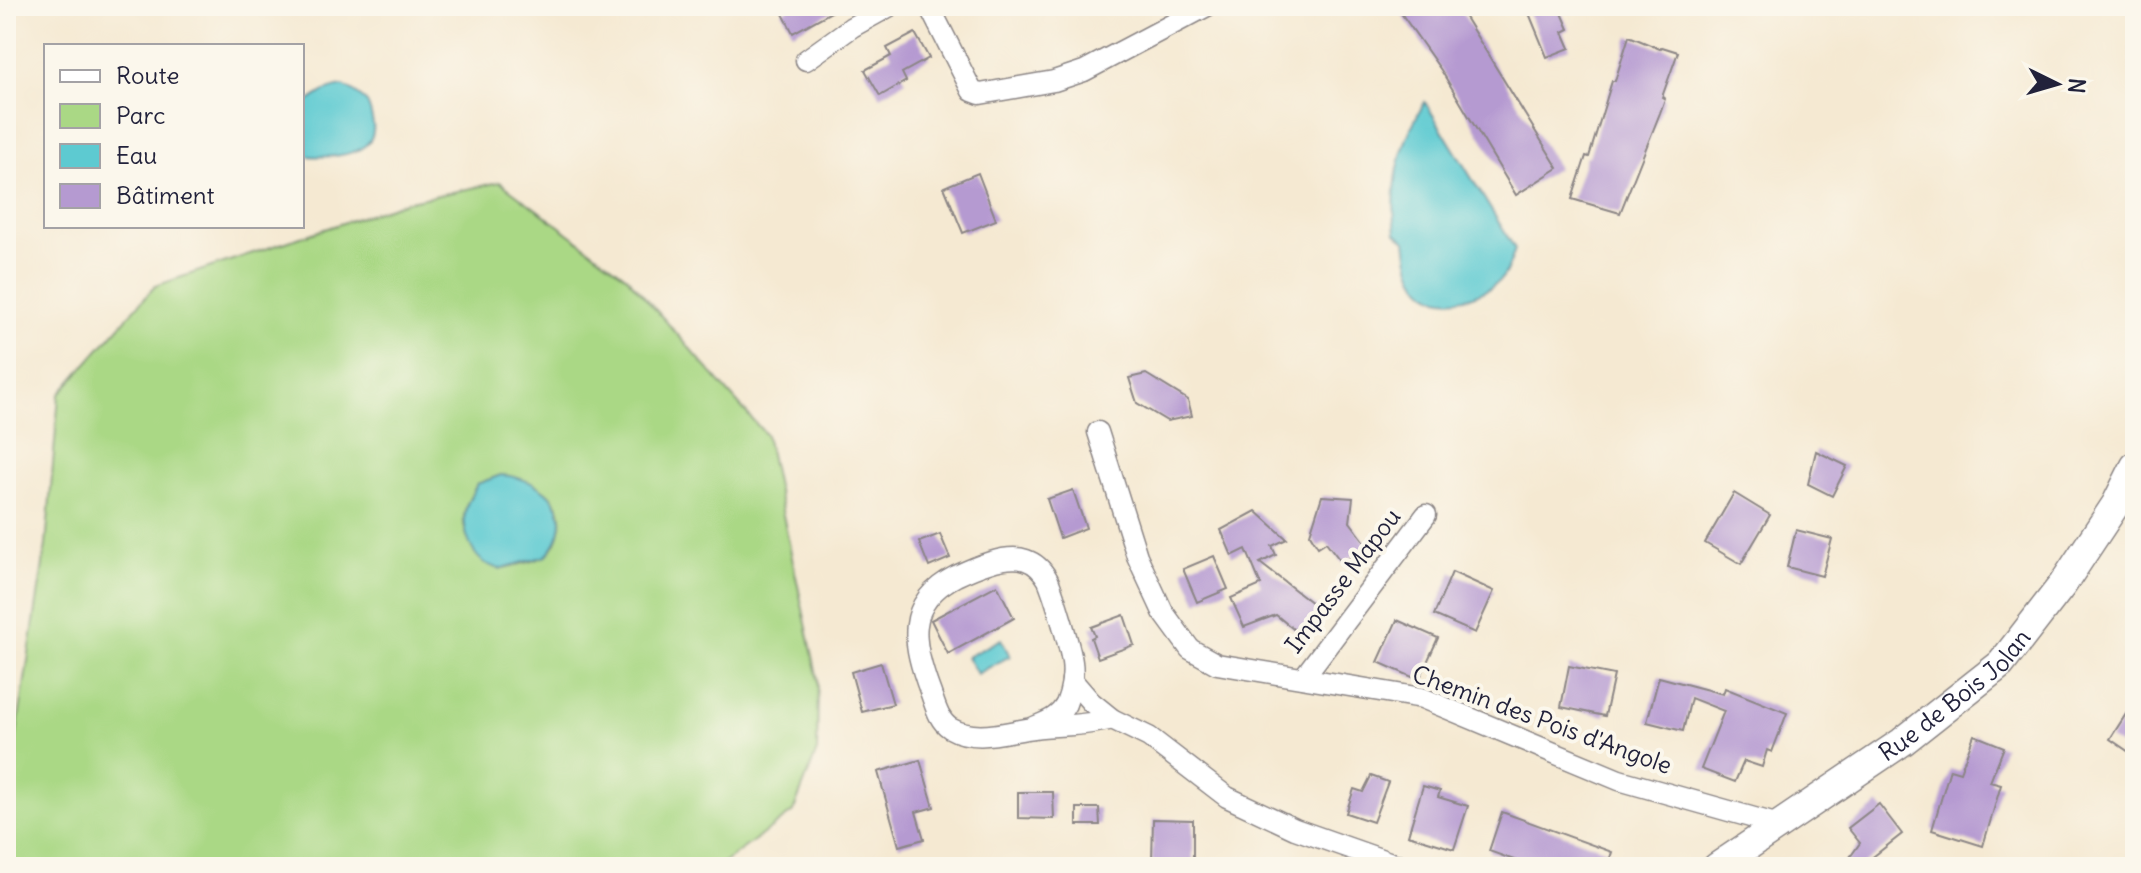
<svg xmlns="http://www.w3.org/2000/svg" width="2141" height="873" viewBox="0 0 2141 873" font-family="Delius,sans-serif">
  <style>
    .green { fill: #aad885; stroke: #667d60; stroke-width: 2; fill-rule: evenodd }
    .water { fill: #5dcad1; stroke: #407686; stroke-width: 2 }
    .building { fill: #b59ad1 }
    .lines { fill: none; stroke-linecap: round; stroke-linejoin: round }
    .street-casing { stroke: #8c8686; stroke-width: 23 }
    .secondary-casing { stroke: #8c8686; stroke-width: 31 }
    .street { stroke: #fff; stroke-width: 20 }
    .secondary { stroke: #fff; stroke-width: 28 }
    .labels { text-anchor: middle; stroke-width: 8; stroke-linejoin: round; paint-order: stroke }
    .street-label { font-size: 24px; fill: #22223b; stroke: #fbf7ec }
  </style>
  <rect width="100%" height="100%" fill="#fbf7ec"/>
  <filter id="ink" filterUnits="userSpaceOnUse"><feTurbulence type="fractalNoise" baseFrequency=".0125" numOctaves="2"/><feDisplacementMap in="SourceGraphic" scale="16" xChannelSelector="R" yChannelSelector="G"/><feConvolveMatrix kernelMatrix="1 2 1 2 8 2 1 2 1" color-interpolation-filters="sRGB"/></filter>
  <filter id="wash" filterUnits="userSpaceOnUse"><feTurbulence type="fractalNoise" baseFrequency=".006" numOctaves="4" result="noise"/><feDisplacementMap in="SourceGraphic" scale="32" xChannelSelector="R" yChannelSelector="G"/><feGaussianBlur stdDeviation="1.8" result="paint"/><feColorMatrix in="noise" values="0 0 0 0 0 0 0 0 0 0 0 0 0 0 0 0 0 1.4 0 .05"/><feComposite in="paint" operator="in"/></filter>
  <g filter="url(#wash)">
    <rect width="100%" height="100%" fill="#f5e9d2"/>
    <!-- green -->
    <path class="green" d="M 500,182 L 627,277 L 766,435 L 818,680 L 817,751 L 793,812 L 718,867 L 6,867 L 6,802 L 46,545 L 59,395 L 155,286 L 405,202 ZM 501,475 C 528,478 565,494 561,526 C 559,537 556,547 547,554 C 536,563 513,565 499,569 C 475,558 455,529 468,502 C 471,496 474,491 477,484 Z"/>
    <!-- water -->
    <g class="water">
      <path d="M 344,86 C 350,90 361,95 365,101 C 369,104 371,114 372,119 C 382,156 332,158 307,156 L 302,153 L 302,106 C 317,96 325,88 344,86 Z"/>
      <path d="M 1425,102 L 1515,249 C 1512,259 1507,275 1498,282 C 1479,298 1441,309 1422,288 C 1410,274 1408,258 1406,241 L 1396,233 C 1390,187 1400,142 1425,102 Z"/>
      <path d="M 501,475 C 547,479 582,514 546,556 L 499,569 C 494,567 487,565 482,561 C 467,548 460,520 468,502 C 471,496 474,491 477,484 Z"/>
      <polygon points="1001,639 1010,656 977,674 967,657"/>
    </g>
    <g id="blocks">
      <!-- building -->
      <g class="building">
        <polygon points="793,6 842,6 793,33 782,12"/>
        <polygon points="1396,6 1458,6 1558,168 1516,195 1441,70"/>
        <polygon points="1526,6 1559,6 1569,29 1563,32 1570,48 1547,57"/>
        <polygon points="915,33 929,58 902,73 906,81 880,96 865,70 891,56 887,48"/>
        <polygon points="1629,36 1660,49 1662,47 1678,52 1662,97 1665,99 1660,113 1620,213 1572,199 1586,156 1589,157 1612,81 1615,81"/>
        <polygon points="978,173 996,220 963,233 944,187"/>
        <polygon points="1146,374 1188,400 1192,416 1167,421 1137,403 1129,378"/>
        <polygon points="1816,451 1847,466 1832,496 1808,484"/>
        <polygon points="1073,490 1086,528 1060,538 1047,499"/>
        <polygon points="1734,493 1770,515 1741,564 1705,543"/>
        <polygon points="1322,496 1353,498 1350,522 1368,546 1342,563 1326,542 1318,547 1310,534"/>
        <polygon points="1256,511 1287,539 1272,546 1276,555 1260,563 1321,610 1303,637 1276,615 1244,627 1231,598 1261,585 1246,549 1232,556 1221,530"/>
        <polygon points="1796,530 1832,539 1822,576 1787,567"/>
        <polygon points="940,534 950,558 929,567 919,542"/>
        <polygon points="1214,556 1228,589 1197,602 1183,569"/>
        <polygon points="1452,572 1494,591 1475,633 1434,615"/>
        <polygon points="997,585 1014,618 948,654 931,620"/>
        <polygon points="1124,615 1134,645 1098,658 1091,638 1095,636 1091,627"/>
        <polygon points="1397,620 1438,638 1419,680 1378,662"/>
        <polygon points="881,663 893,704 862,712 851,672"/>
        <polygon points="1569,666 1614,675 1605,716 1561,707"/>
        <polygon points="1659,677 1723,694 1725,688 1787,713 1772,752 1767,750 1762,767 1744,761 1735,782 1701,769 1724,711 1691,698 1683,731 1647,722"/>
        <polygon points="2135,700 2135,756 2110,739"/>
        <polygon points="1974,735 2004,747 1990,782 2001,785 1983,846 1932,830 1950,769 1960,772"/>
        <polygon points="920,760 934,807 916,812 924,839 899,846 878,772"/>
        <polygon points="1371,776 1388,782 1373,822 1346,813 1354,789 1363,792"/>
        <polygon points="1423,786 1440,791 1438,797 1468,806 1454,849 1408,835"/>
        <polygon points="1018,792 1053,792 1054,819 1018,818"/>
        <polygon points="1879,804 1902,834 1860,867 1843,867 1860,843 1848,828"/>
        <polygon points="1077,808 1099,808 1100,825 1077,825"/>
        <polygon points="1502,812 1612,852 1607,867 1533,867 1489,851"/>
        <polygon points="1153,819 1193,820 1193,863 1152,862"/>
      </g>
    </g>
  </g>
  <g filter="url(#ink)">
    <use href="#blocks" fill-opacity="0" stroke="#8c8686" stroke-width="2"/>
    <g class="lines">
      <!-- street casing -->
      <g class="street-casing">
        <g id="street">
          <polyline points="929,6 972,91 980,94 1054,81 1084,71 1207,6"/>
          <polyline points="806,60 852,27 890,6"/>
          <polyline points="1098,432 1137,556 1163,612 1190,649 1217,664 1422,698 1619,780 1779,825"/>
          <polyline points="1303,678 1426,515"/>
          <polyline points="1072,680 1091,702 1112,719 1149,737 1227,797 1295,829 1403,867"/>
          <path d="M 1032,728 C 1045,722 1059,718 1066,704 C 1071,692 1074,675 1072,662 C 1070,647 1054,594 1048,580 C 1043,571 1035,563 1026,560 C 1006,553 975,567 956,576 C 903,603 913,645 930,691 C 935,704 938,720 950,728 C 976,743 1007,731 1034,728 C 1060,725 1087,726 1112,719"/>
        </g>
      </g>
      <!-- secondary casing -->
      <g class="secondary-casing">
        <g id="secondary">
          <path id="s1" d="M 1717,867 L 1902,742 L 2001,664 L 2063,584 L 2116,504 L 2135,466"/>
        </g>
      </g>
      <!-- street -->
      <use href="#street" class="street"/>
      <!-- secondary -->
      <use href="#secondary" class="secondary"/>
    </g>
  </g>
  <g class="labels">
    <!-- street labels -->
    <g class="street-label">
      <text transform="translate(1343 581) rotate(-53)" y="8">Impasse Mapou</text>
      <text dy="8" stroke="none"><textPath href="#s1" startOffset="294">Rue de Bois Jolan</textPath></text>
      <text transform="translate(1542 720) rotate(20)" y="8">Chemin des Pois d'Angole</text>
    </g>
  </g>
  <!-- margin -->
  <rect width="2141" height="873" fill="none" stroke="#fbf7ec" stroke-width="32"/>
  <!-- legend -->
  <rect x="44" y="44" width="260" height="184" fill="#fbf7ec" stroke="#a4a2a5" stroke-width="2"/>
  <rect x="60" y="70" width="40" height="12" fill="#ffffff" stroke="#a4a2a5" stroke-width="2"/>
  <text x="116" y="84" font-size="24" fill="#22223b">Route</text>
  <rect x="60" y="104" width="40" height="24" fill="#aad885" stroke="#a4a2a5" stroke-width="2"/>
  <text x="116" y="124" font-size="24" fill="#22223b">Parc</text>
  <rect x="60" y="144" width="40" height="24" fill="#5dcad1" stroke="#a4a2a5" stroke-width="2"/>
  <text x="116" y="164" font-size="24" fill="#22223b">Eau</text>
  <rect x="60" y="184" width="40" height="24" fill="#b59ad1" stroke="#a4a2a5" stroke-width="2"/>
  <text x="116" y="204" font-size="24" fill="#22223b">Bâtiment</text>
  <!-- north arrow -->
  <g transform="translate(2057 84) rotate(95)" stroke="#fbf7ec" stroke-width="6" paint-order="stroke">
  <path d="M0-6L14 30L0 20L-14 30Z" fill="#22223b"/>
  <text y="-12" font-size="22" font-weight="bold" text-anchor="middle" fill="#22223b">N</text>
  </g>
</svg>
